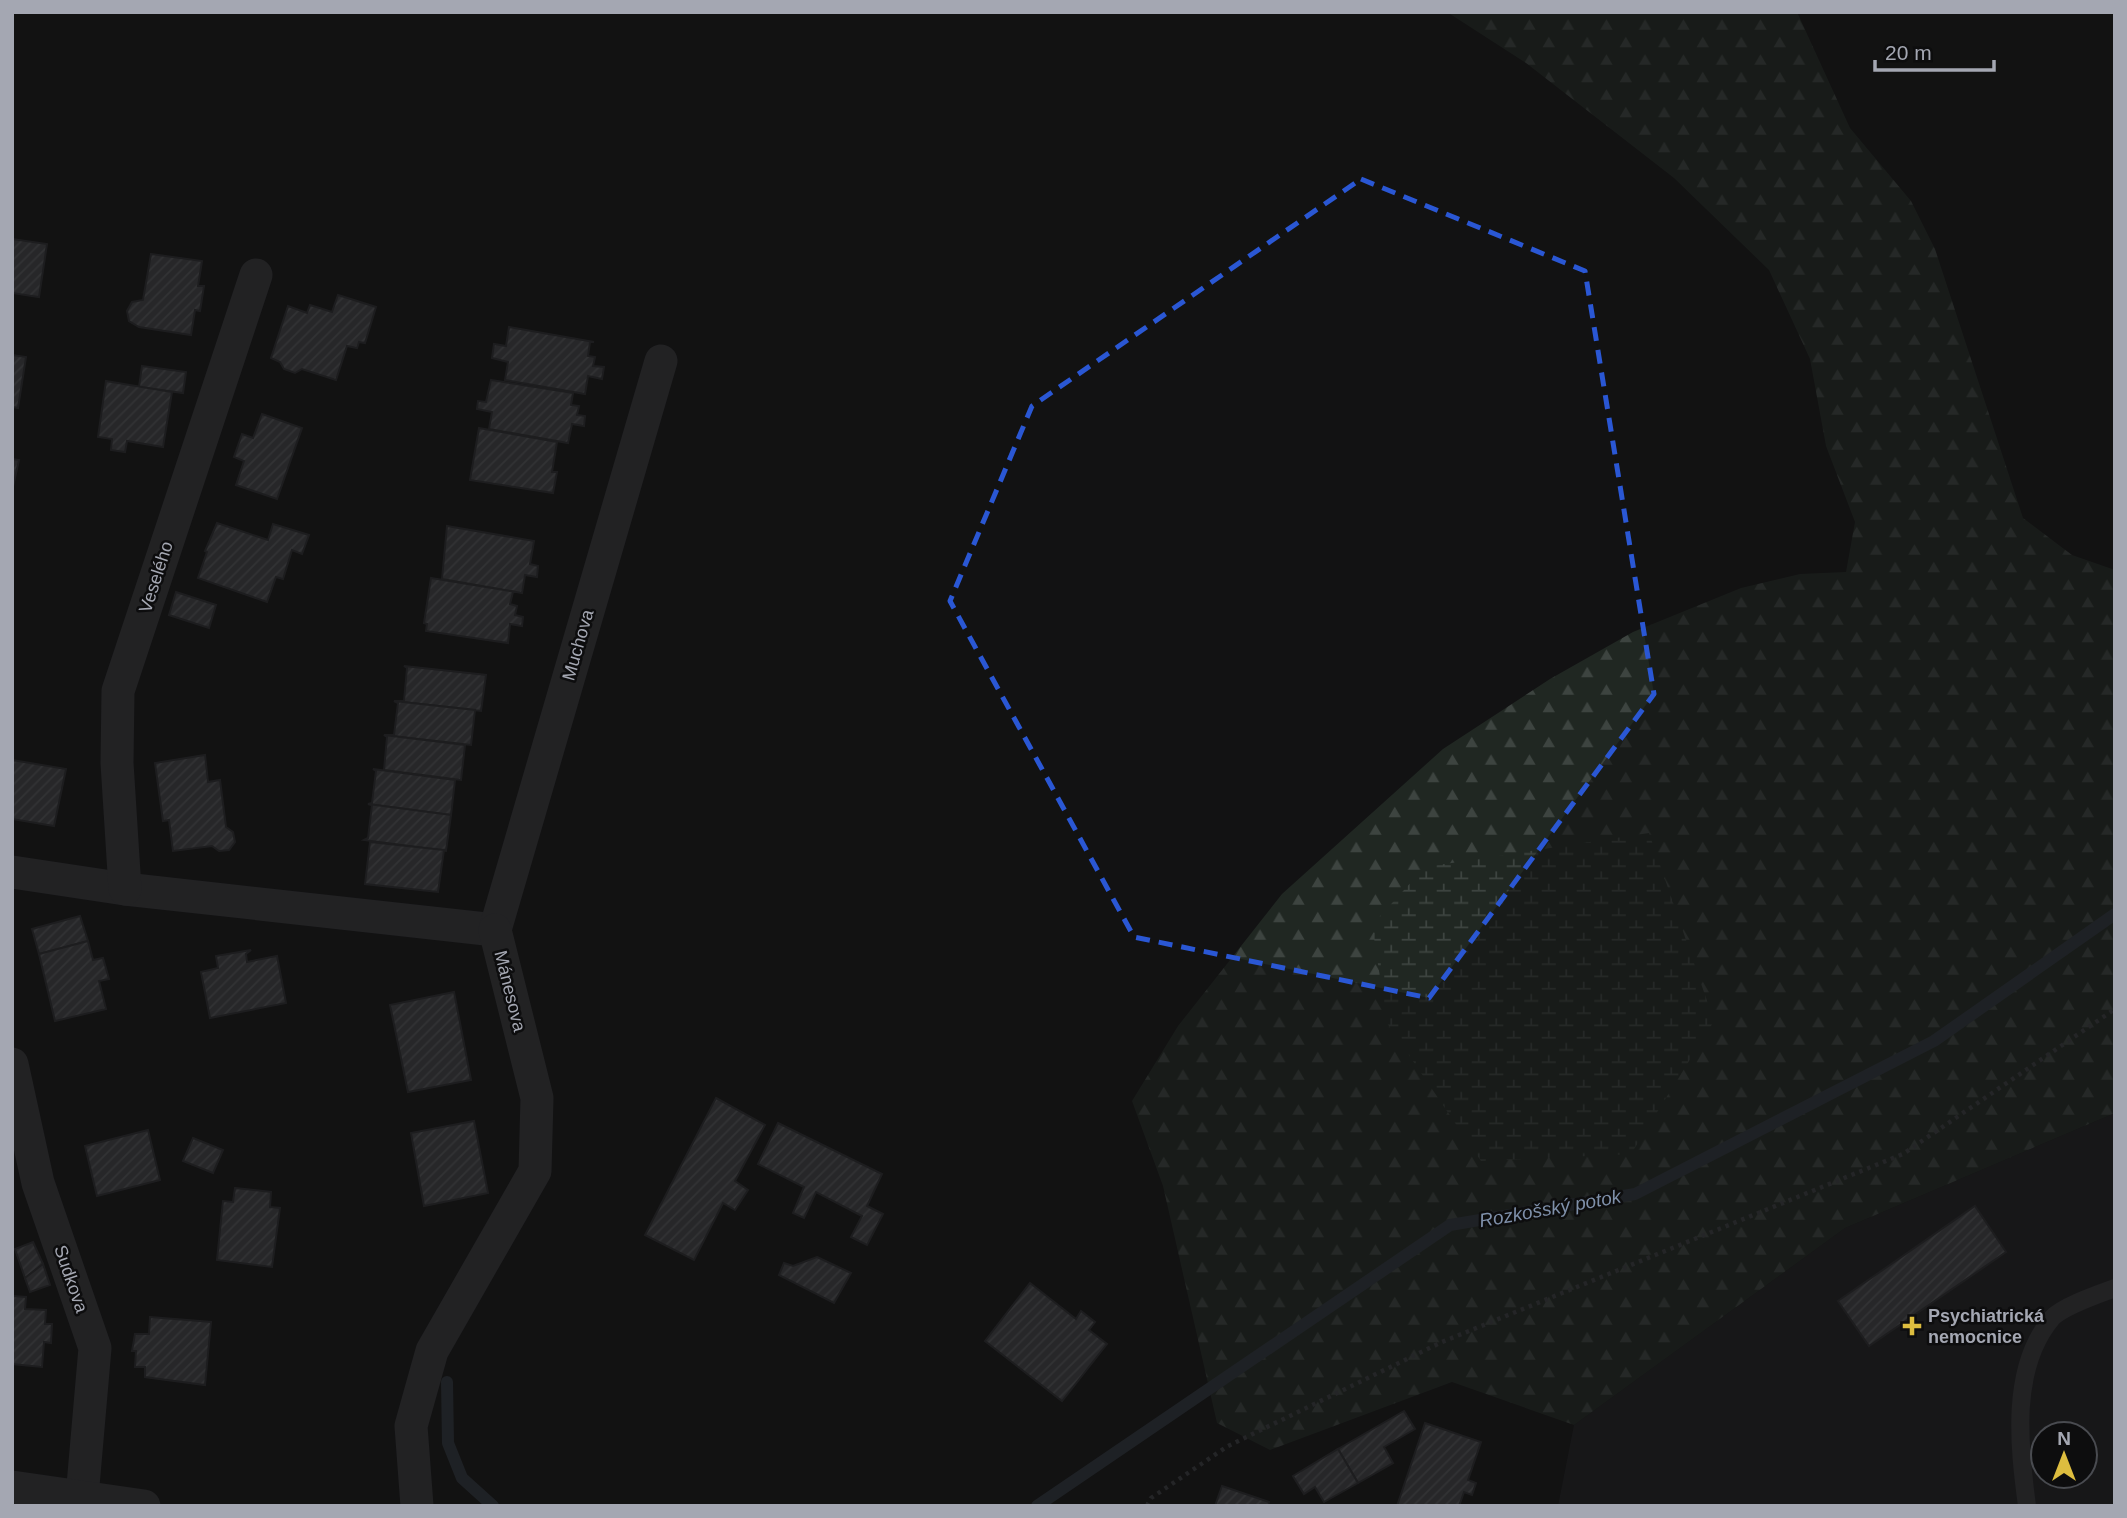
<svg xmlns="http://www.w3.org/2000/svg" width="2127" height="1518" viewBox="0 0 2127 1518" font-family="Helvetica,sans-serif">
  <style>
    .built { fill: #1e1e20; fill-rule: evenodd }
    .forest { fill: url(#forest-firs) }
    .wetland { fill: url(#wetland-marsh) }
    .lines { fill: none; stroke-linecap: round; stroke-linejoin: round }
    .stream { stroke: #2e343c; stroke-width: 12 }
    .building { fill: url(#building-hatch); stroke: #2c2c2f; stroke-width: 2 }
    .path { stroke: #3b3c40; stroke-width: 4.5; stroke-dasharray: 3.5 5; stroke-linecap: butt }
    .service { stroke: #353539; stroke-width: 18 }
    .minor { stroke: #353539; stroke-width: 33 }
    .marked { fill: none; stroke: #2a57d4; stroke-width: 5; stroke-dasharray: 14 9; stroke-linejoin: round }
    .poi-dot { fill: #ddbd3f; stroke: #0d0d0e; stroke-width: 2.5 }
    .labels { text-anchor: middle; stroke-width: 5; stroke-linejoin: round; paint-order: stroke }
    .street-label { font-size: 18px; fill: #a4a7b2; stroke: #0d0d0e }
    .poi-label { font-size: 18px; font-weight: bold; fill: #a4a7b2; stroke: #0d0d0e; text-anchor: start }
    .water-label { font-size: 19px; font-style: italic; fill: #7f90aa; stroke: #0d0d0e }
  </style>
  <defs>
    <pattern id="forest-firs" width="22" height="20" patternUnits="userSpaceOnUse" patternTransform="scale(1.75)"><rect width="22" height="20" fill="#202722"/><path d="M5 1l3.5 6h-7zM16 11l3.5 6h-7z" fill="#3d4440"/></pattern>
    <pattern id="wetland-marsh" width="20" height="14" patternUnits="userSpaceOnUse" patternTransform="scale(1.75)"><rect width="20" height="14" fill="#202722"/><path d="M1 5h8M5 5V1M11 12h8M15 12V8" fill="none" stroke="#3d4440"/></pattern>
    <pattern id="building-hatch" width="6" height="6" patternUnits="userSpaceOnUse" patternTransform="scale(1.75)"><rect width="6" height="6" fill="#414246"/><path d="M-1 1l2-2M0 6l6-6M5 7l2-2" fill="none" stroke="#595a5e"/></pattern>
  </defs>
  <rect width="100%" height="100%" fill="#121213"/>
  <!-- built -->
  <path class="built" d="M 2115,1113 L 2115,1506 L 1558,1506 L 1574,1425 L 1845,1228 ZM 2043,1434 L 2085,1434 L 2085,1476 L 2043,1476 Z"/>
  <!-- forest -->
  <polygon class="forest" points="1447,12 1797,12 1850,128 1911,201 1935,249 2023,518 2072,555 2115,570 2115,1113 1845,1228 1574,1425 1452,1382 1270,1450 1217,1423 1163,1186 1132,1101 1178,1026 1282,894 1443,749 1550,679 1633,632 1741,588 1800,574 1846,572 1855,522 1826,446 1810,359 1769,270 1674,178 1526,63"/>
  <!-- wetland -->
  <polygon class="wetland" points="1649,833 1714,1021 1631,1154 1481,1161 1387,1023 1372,925 1425,867"/>
  <g class="lines">
    <!-- stream -->
    <g class="stream">
      <polyline points="447,1382 448,1443 462,1478 493,1506"/>
      <polyline points="1037,1506 1450,1225 1635,1194 1934,1041 2115,914"/>
    </g>
  </g>
  <!-- building -->
  <g class="building">
    <polygon points="12,239 47,244 39,297 12,293"/>
    <polygon points="151,254 202,261 198,286 204,286 200,311 195,310 191,335 139,327 129,321 127,311 132,302 143,300"/>
    <polygon points="338,295 376,307 365,343 359,342 357,348 347,346 336,380 302,369 295,373 284,369 280,362 271,358 288,306 307,313 310,305 332,312"/>
    <polygon points="509,327 594,342 590,342 588,356 595,357 593,366 604,367 602,379 588,376 585,394 505,380 508,362 492,358 494,344 506,346"/>
    <polygon points="12,355 26,357 18,408 12,407"/>
    <polygon points="142,366 186,372 183,393 139,387"/>
    <polygon points="491,380 573,393 571,405 579,406 577,415 585,416 584,426 572,424 568,443 489,429 492,412 477,409 478,401 486,402"/>
    <polygon points="106,381 172,392 163,447 127,441 125,452 111,450 112,439 98,437"/>
    <polygon points="262,414 302,428 277,499 236,485 244,461 234,457 242,434 253,438"/>
    <polygon points="479,428 557,442 552,472 557,472 553,493 470,480"/>
    <polygon points="12,459 19,460 12,491"/>
    <polygon points="217,523 268,540 273,524 309,535 302,554 292,550 283,579 276,577 267,602 198,578 207,552 205,551"/>
    <polygon points="447,526 534,541 530,564 538,566 537,577 525,575 522,593 442,579"/>
    <polygon points="431,578 516,592 513,592 510,604 517,606 515,615 523,617 522,626 510,624 508,643 426,631 427,624 424,623"/>
    <polygon points="176,592 216,605 209,628 169,615"/>
    <polygon points="404,666 486,675 481,711 394,701 404,701 407,668"/>
    <polygon points="394,701 475,710 471,745 384,735 394,735 398,703"/>
    <polygon points="384,735 465,745 461,780 384,770 387,737"/>
    <polygon points="205,755 208,782 220,780 226,827 233,832 235,842 229,850 219,851 212,846 173,851 169,820 163,821 155,763"/>
    <polygon points="12,760 66,769 54,826 12,819"/>
    <polygon points="373,769 455,780 451,815 368,804 372,803 376,771"/>
    <polygon points="368,804 451,815 446,851 364,840 368,838 372,805"/>
    <polygon points="370,842 444,850 438,892 365,884"/>
    <polygon points="80,916 88,941 39,954 32,929"/>
    <polygon points="88,941 93,960 103,958 109,979 99,981 106,1009 55,1021 39,954"/>
    <polygon points="251,950 246,954 247,962 277,956 286,1003 210,1018 201,972 218,968 216,956"/>
    <polygon points="454,992 471,1080 408,1092 390,1005"/>
    <polygon points="716,1098 765,1125 735,1181 748,1190 735,1210 723,1203 694,1260 645,1235"/>
    <polygon points="474,1121 488,1193 424,1206 411,1133"/>
    <polygon points="778,1123 882,1174 867,1206 883,1214 867,1245 851,1237 862,1216 816,1192 804,1218 793,1213 804,1187 758,1164"/>
    <polygon points="148,1130 160,1180 97,1196 85,1146"/>
    <polygon points="193,1138 223,1150 213,1173 183,1161"/>
    <polygon points="235,1188 271,1192 270,1207 280,1208 272,1267 217,1260 223,1201 233,1202"/>
    <polygon points="1975,1206 2006,1252 1869,1346 1838,1301"/>
    <polygon points="33,1242 43,1264 25,1278 15,1249"/>
    <polygon points="817,1257 851,1273 834,1303 779,1275 784,1263 793,1266"/>
    <polygon points="43,1264 50,1285 30,1292 25,1278"/>
    <polygon points="1030,1283 1076,1319 1081,1311 1095,1322 1089,1330 1107,1344 1062,1401 985,1341"/>
    <polygon points="12,1296 26,1297 25,1309 46,1310 45,1324 52,1324 51,1343 44,1342 42,1367 12,1364"/>
    <polygon points="150,1317 211,1322 205,1385 145,1377 145,1367 135,1367 136,1351 132,1351 135,1334 149,1334"/>
    <polygon points="1404,1411 1415,1429 1384,1447 1393,1463 1358,1483 1338,1449"/>
    <polygon points="1425,1423 1481,1442 1468,1480 1476,1483 1472,1495 1464,1492 1459,1506 1397,1506"/>
    <polygon points="1338,1449 1358,1483 1324,1502 1315,1487 1304,1494 1293,1476"/>
    <polygon points="1222,1486 1269,1502 1268,1506 1215,1506"/>
  </g>
  <g class="lines">
    <!-- path -->
    <polyline class="path" points="1147,1506 1151,1498 1228,1446 1442,1342 1903,1154 2115,1009"/>
    <!-- service -->
    <path class="service" d="M 2027,1506 C 2019,1446 2010,1368 2052,1318 C 2063,1306 2099,1294 2115,1288"/>
    <!-- minor -->
    <g class="minor">
      <polyline points="12,872 125,889 495,930"/>
      <polyline points="125,889 117,763 118,691 256,275"/>
      <polyline points="495,930 661,361"/>
      <polyline points="12,1064 38,1183 95,1348 82,1497"/>
      <polyline points="12,1487 144,1506"/>
      <polyline points="417,1506 411,1426 432,1351 535,1171 537,1098 495,930"/>
    </g>
  </g>
  <!-- marked area -->
  <path d="M0 0H2127V1518H0ZM 1361,179 L 1585,271 L 1654,694 L 1429,998 L 1134,937 L 950,601 L 1032,406 Z" fill="#121213" fill-opacity=".55" fill-rule="evenodd"/>
  <path class="marked" d="M 1361,179 L 1585,271 L 1654,694 L 1429,998 L 1134,937 L 950,601 L 1032,406 Z"/>
  <!-- markers -->
  <path class="poi-dot" d="M1908.5 1315.5h7v7h7v7h-7v7h-7v-7h-7v-7h7z"/>
  <g class="labels">
    <!-- street labels -->
    <g class="street-label">
      <text transform="translate(156 577) rotate(-72)" y="6">Veselého</text>
      <text transform="translate(578 645) rotate(-74)" y="6">Muchova</text>
      <text transform="translate(510 991) rotate(76)" y="6">Mánesova</text>
      <text transform="translate(71 1279) rotate(71)" y="6">Sudkova</text>
    </g>
    <!-- poi labels -->
    <g class="poi-label">
      <text x="1928" y="1322">Psychiatrická<tspan x="1928" dy="21">nemocnice</tspan></text>
    </g>
    <!-- water labels -->
    <g class="water-label">
      <text transform="translate(1550 1208) rotate(-10)" y="7">Rozkošský potok</text>
    </g>
  </g>
  <!-- border -->
  <rect width="2127" height="1518" fill="none" stroke="#a4a7b2" stroke-width="28"/>
  <!-- north arrow -->
  <g transform="translate(2064 1455)"><circle r="33" fill="#0d0d0e" stroke="#494b50" stroke-width="2"/>
  <path d="M0-5L12 26L0 18L-12 26Z" fill="#ddbd3f"/>
  <text y="-10" font-size="19" font-weight="bold" text-anchor="middle" fill="#a4a7b2">N</text>
  </g>
  <!-- scale -->
  <path d="M1875 60v10h119v-10" fill="none" stroke="#a4a7b2" stroke-width="3.5"/>
  <text x="1885" y="60" font-size="21" fill="#a4a7b2" stroke="#0d0d0e" stroke-width="5" paint-order="stroke">20 m</text>
</svg>
